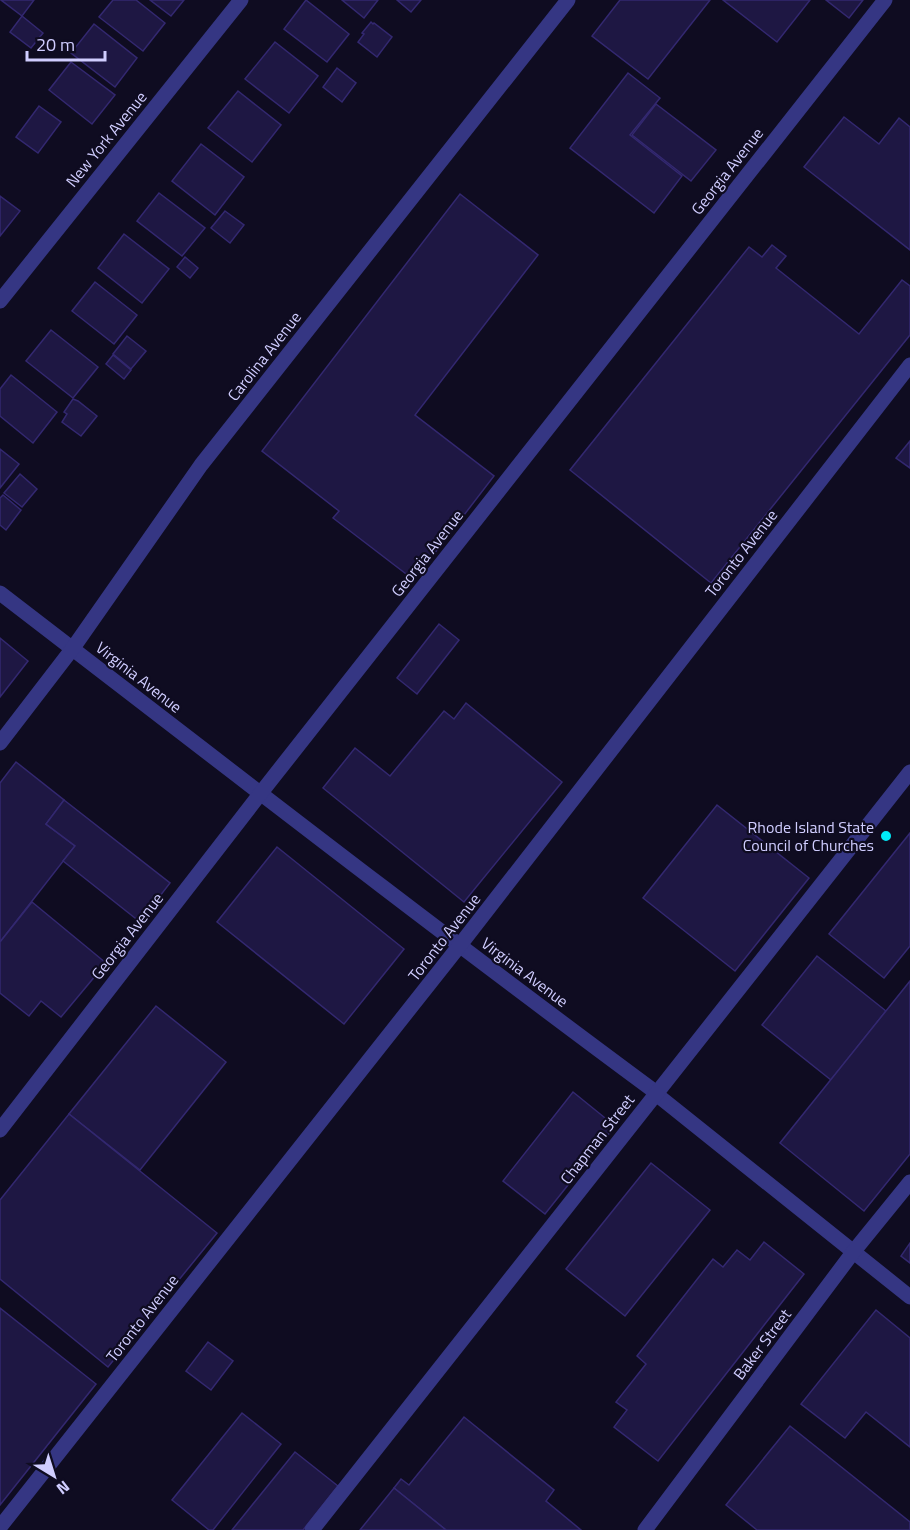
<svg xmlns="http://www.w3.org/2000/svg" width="910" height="1530" viewBox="0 0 910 1530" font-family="'Titillium Web',sans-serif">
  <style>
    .building { fill: #1e1743; stroke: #332870; stroke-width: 1.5 }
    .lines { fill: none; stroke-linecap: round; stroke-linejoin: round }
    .minor { stroke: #353683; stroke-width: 15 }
    .poi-dot { fill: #00ebf8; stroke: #0f0c21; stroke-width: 2 }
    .labels { text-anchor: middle; stroke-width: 4.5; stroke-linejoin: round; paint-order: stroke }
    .street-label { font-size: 16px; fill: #d0cdff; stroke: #0f0c21 }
    .poi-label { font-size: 16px; fill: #d0cdff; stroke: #0f0c21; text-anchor: end }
  </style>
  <rect width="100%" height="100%" fill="#0f0c21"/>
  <!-- building -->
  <g class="building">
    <polygon points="1,0 34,0 22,16"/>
    <polygon points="113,0 136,0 165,23 143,51 99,17"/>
    <polygon points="150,0 184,0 171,16"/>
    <polygon points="306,0 349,34 327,62 284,29"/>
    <polygon points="342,0 378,0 364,18"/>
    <polygon points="397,0 421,0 411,12"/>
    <polygon points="620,0 710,0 648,79 592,36"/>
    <polygon points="723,0 810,0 777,42"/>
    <polygon points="826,0 863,0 849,18"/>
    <polygon points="22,16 43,33 31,48 10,32"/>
    <polygon points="371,22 373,24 374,23 392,37 377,57 358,42 364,34 362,33"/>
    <polygon points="94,24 137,58 115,87 71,53"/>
    <polygon points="275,42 318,76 289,113 245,79"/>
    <polygon points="71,62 115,95 92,124 49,90"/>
    <polygon points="337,68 356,83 342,102 323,87"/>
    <polygon points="628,73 660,98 630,135 682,176 654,213 570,148"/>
    <polygon points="238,91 281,125 252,162 208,128"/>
    <polygon points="656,104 716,150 691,181 632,135"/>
    <polygon points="39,106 61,122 38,153 16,137"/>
    <polygon points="844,117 879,144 899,118 910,127 910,250 804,167"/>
    <polygon points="201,144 244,177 215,215 172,181"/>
    <polygon points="159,193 205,228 182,256 137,221"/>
    <polygon points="460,194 538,255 415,415 494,476 414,580 333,518 339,511 262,451"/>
    <polygon points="0,196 20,211 0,236"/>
    <polygon points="225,211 244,225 230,243 211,228"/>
    <polygon points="124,234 169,269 142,303 98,268"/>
    <polygon points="772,245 786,256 776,268 859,334 902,280 910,286 910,335 711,583 570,470 749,247 762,257"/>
    <polygon points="185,257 198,268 190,278 177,267"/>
    <polygon points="95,282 137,315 114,344 72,311"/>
    <polygon points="51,330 98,367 73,398 26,361"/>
    <polygon points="127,336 146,351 131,369 113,354"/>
    <polygon points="113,355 131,370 124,379 106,364"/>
    <polygon points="11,375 57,412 33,443 0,416 0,389"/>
    <polygon points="73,399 78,401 97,416 81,436 62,422 67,414 64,412"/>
    <polygon points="910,441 910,468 896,458"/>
    <polygon points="0,449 19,464 0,488"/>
    <polygon points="20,474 37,489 22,507 4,493"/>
    <polygon points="3,495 21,510 6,530 0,525 0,498"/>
    <polygon points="439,624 459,640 417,694 397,678"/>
    <polygon points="0,638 28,661 0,697"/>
    <polygon points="466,703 562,782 464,902 323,788 355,748 390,776 444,711 454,719"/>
    <polygon points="16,762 64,800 46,824 75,846 0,942 0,783"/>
    <polygon points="64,800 170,883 140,922 63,861 75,846 46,824"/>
    <polygon points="717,805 809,878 735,971 643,898"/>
    <polygon points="910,833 910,946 884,978 829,934"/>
    <polygon points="277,847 404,949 344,1024 217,922"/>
    <polygon points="32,902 106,963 61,1017 41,1001 29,1016 0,993 0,942"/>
    <polygon points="817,956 886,1011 831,1080 762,1025"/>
    <polygon points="910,981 910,1154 864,1211 780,1143"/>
    <polygon points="156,1006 226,1062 140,1170 69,1114"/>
    <polygon points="573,1092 615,1126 545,1214 503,1181"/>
    <polygon points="69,1114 217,1233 108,1367 0,1279 0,1200"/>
    <polygon points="651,1163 710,1210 625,1316 566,1269"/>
    <polygon points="764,1242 804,1274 658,1461 614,1427 627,1410 616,1402 646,1364 637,1356 713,1259 723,1267 737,1250 750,1260"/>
    <polygon points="910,1243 910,1263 901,1256"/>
    <polygon points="0,1308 96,1384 0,1505"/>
    <polygon points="876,1310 910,1338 910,1447 866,1412 845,1438 801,1404"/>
    <polygon points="208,1342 233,1361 211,1390 186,1371"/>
    <polygon points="242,1413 281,1444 213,1530 209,1530 172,1500"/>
    <polygon points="464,1417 554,1490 546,1501 581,1530 446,1530 394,1488 401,1479 409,1485"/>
    <polygon points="790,1426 910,1522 910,1530 757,1530 726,1505"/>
    <polygon points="295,1452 338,1486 303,1530 232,1530"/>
    <polygon points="394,1488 446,1530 360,1530"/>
  </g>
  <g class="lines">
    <!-- minor -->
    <g class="minor">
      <polyline points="0,301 241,0"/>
      <path d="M 0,593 C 216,759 431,926 650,1088 L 656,1094 L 910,1297"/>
      <polyline points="0,743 73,648 201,465 568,0"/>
      <polyline points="0,1130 260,794 885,0"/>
      <polyline points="0,1527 460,945 910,365"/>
      <polyline points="312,1530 910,772"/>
      <polyline points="645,1530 854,1251 910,1182"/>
    </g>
  </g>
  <!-- markers -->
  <circle class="poi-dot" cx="886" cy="836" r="6"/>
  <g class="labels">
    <!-- street labels -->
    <g class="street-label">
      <text transform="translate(106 139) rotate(-51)" y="6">New York Avenue</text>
      <text transform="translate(727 171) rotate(-52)" y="6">Georgia Avenue</text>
      <text transform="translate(264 356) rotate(-52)" y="6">Carolina Avenue</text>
      <text transform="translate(427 553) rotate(-52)" y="6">Georgia Avenue</text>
      <text transform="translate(741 553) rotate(-52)" y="6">Toronto Avenue</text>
      <text transform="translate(139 677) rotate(38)" y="6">Virginia Avenue</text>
      <text transform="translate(127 936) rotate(-52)" y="6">Georgia Avenue</text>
      <text transform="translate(444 937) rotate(-52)" y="6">Toronto Avenue</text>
      <text transform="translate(525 972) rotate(37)" y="6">Virginia Avenue</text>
      <text transform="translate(597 1139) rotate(-52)" y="6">Chapman Street</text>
      <text transform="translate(142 1318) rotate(-52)" y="6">Toronto Avenue</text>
      <text transform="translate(762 1344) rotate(-53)" y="6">Baker Street</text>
    </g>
    <!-- poi labels -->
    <g class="poi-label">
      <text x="874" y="833">Rhode Island State<tspan x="874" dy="18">Council of Churches</tspan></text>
    </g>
  </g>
  <!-- north arrow -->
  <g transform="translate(54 1476) rotate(142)" stroke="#0f0c21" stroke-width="4.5" paint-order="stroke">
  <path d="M0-4.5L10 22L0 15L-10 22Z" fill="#d0cdff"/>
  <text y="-9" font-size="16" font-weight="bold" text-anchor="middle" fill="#d0cdff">N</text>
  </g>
  <!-- scale -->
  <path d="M27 51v9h78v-9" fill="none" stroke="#d0cdff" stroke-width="3"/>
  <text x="36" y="51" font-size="18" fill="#d0cdff" stroke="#0f0c21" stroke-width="4.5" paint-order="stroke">20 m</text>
</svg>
